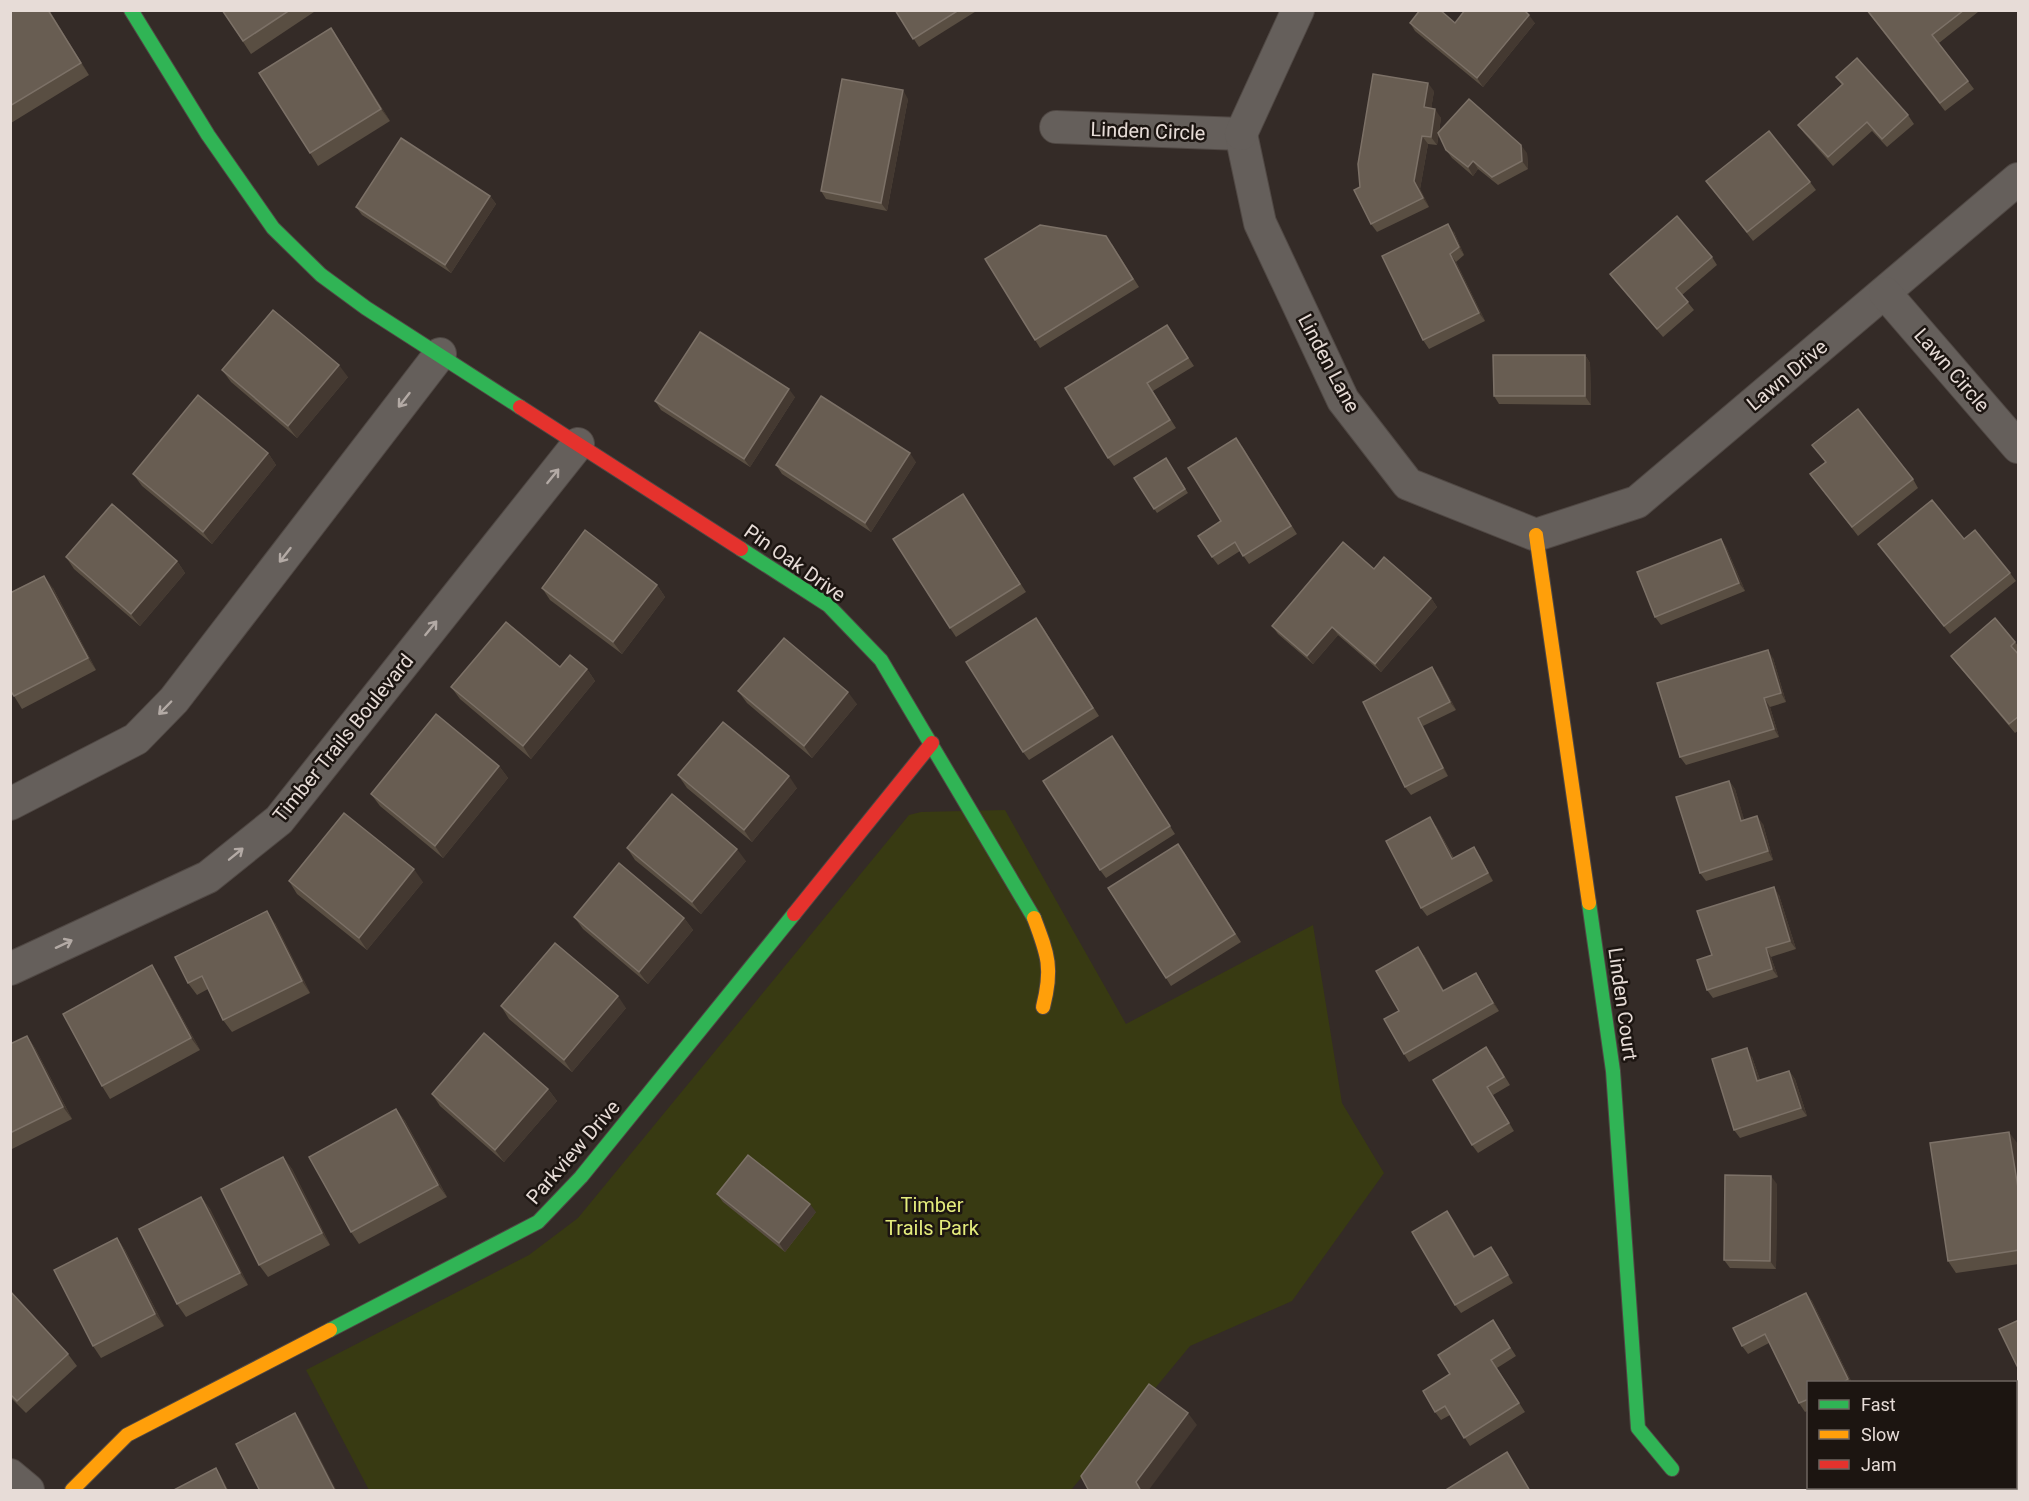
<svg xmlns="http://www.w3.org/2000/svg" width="2029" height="1501" viewBox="0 0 2029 1501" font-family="Roboto,sans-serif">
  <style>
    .green { fill: #383a12 }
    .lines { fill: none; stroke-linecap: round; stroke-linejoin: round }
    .street-casing { stroke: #504844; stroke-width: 34 }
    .fast-casing { stroke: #504844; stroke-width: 16 }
    .slow-casing { stroke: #504844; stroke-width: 16 }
    .jam-casing { stroke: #504844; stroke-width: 16 }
    .street { stroke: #655f5b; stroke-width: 32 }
    .fast { stroke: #30b455; stroke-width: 14 }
    .slow { stroke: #ff9f0a; stroke-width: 14 }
    .jam { stroke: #e5322d; stroke-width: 14 }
    .wall { fill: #594e42 }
    .shaded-wall { fill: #443931 }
    .building { fill: #685d52; stroke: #7c7167; stroke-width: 1.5 }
    .oneway { stroke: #b3aaa5 }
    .labels { text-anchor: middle; stroke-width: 5; stroke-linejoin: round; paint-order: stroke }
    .street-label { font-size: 20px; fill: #e7dcd7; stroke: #1c1511 }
    .park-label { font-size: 20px; fill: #e4ec7c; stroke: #1c1511 }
  </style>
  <rect width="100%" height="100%" fill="#342b27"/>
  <!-- green -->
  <polygon class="green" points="1005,810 1126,1024 1313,925 1342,1103 1384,1173 1292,1301 1190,1346 1071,1490 369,1490 306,1370 529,1255 578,1218 909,815 921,812"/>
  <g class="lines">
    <!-- street casing -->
    <g class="street-casing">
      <g id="street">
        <polyline points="1056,127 1241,134"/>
        <polyline points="1241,134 1260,223 1343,400 1408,484 1536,535 1637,502 2018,179"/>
        <polyline points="1241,134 1298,10"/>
        <polyline points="1885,293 2018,447"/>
        <polyline points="10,804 136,739 174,700 440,354"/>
        <polyline points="10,969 208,877 279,820 578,444"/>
        <polyline points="10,1475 28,1490"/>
      </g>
    </g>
    <!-- fast casing -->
    <g class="fast-casing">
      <g id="fast">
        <polyline points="131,10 208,135 273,228 321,275 366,308 520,407"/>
        <polyline points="741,549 828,605 881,660 1034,918"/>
        <polyline points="1589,903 1613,1071 1638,1428 1672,1469"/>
        <polyline points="330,1330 538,1222 581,1177 794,914"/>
      </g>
    </g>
    <!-- slow casing -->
    <g class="slow-casing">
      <g id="slow">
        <polyline points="1536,535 1589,903"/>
        <path d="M 1034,918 C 1048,955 1053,968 1043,1007"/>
        <polyline points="72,1490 127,1435 330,1330"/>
      </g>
    </g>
    <!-- jam casing -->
    <g class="jam-casing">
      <g id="jam">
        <polyline points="520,407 741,549"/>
        <polyline points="794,914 932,743"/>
      </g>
    </g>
    <!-- street -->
    <use href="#street" class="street"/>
    <!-- fast -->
    <use href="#fast" class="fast"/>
    <!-- slow -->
    <use href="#slow" class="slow"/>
    <!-- jam -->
    <use href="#jam" class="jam"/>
  </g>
  <!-- wall -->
  <g class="wall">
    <polygon points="10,10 49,10 89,75 11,123"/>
    <polygon points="222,10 317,10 251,54"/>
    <polygon points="895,10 978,10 919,47"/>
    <polygon points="1866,10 1976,10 1978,12 1939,43 1974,89 1945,111"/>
    <polygon points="1410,23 1535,23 1483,87 1415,31"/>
    <polygon points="339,40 390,121 318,166 310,153"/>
    <polygon points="1836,77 1908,115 1914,124 1887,147 1872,131 1833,166 1804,133 1798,125 1842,85"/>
    <polygon points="1434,91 1431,109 1441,118 1437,145 1428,144 1420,189 1429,207 1377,232 1371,224 1360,187"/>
    <polygon points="908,99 887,211 826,199 821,191"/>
    <polygon points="1446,150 1527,153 1528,169 1498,185 1478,169 1473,176 1452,158"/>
    <polygon points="1706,181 1810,182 1816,190 1753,241"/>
    <polygon points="490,196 496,204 451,273 362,215 356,207"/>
    <polygon points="1454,232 1464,255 1456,262 1485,321 1429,349 1423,340"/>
    <polygon points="1112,244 1139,287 1040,348 1035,340"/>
    <polygon points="1712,257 1717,265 1682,295 1694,310 1663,337 1616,282 1610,274"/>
    <polygon points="1167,325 1194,366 1153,391 1176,428 1114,466 1108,458"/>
    <polygon points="1585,355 1590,363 1591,405 1499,404 1494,396"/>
    <polygon points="222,370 348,377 297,438 231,382"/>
    <polygon points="795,397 750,467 661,410 655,401"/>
    <polygon points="1812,445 1913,479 1918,488 1858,536 1810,474 1825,462"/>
    <polygon points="1242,446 1297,534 1249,564 1240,551 1218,565 1212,557"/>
    <polygon points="268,453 276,465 212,544 142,486 133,474"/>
    <polygon points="1166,458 1188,493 1157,513 1134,478"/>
    <polygon points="916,462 871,532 782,474 776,465"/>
    <polygon points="963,494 1026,592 956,637 950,628"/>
    <polygon points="1721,539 1726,547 1745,591 1661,625 1655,617"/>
    <polygon points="1964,539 2010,573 2016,581 1950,634 1878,544"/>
    <polygon points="66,557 177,561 185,573 140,626 74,569"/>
    <polygon points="657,585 665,597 622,654 550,600 542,588"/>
    <polygon points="53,588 96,670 22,709 14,696"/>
    <polygon points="1431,598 1437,607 1381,672 1338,635 1313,664 1278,634 1272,626"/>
    <polygon points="1042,626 1099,716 1029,760 1023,752"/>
    <polygon points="2015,642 2019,647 2019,653 2017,654 2019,655 2019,730 2015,733 1957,664 1951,656"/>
    <polygon points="1773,658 1786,702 1770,707 1779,737 1686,765 1680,757"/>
    <polygon points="560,667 587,669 595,681 531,759 460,699 451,687"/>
    <polygon points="1438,676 1456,710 1423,726 1448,776 1411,795 1405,787 1363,702"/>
    <polygon points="738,691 857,704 812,758 747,703"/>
    <polygon points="1118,744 1175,834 1106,878 1100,870"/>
    <polygon points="499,766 508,778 443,858 380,806 371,794"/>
    <polygon points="678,775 797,788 752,842 687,788"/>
    <polygon points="1729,781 1735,789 1744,820 1763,824 1773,860 1706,881 1700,873"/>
    <polygon points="1436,826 1454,858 1480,856 1493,881 1427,916 1421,908"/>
    <polygon points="627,848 746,861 701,914 635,860"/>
    <polygon points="1184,852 1241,942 1171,986 1166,978"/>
    <polygon points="289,881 423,882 367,950 297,894"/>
    <polygon points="1779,895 1796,949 1771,957 1778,977 1713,998 1707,990 1712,955"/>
    <polygon points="574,917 684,918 693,930 648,984 583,929"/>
    <polygon points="275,923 310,993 232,1032 223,1020 208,989 197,995 188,983"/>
    <polygon points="1424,955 1444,991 1476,973 1499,1011 1409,1062 1404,1054 1399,1011"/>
    <polygon points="160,978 200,1050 110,1099 102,1086"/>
    <polygon points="501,1006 626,1008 572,1072 509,1019"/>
    <polygon points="27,1036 35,1048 72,1119 10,1150 10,1044"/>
    <polygon points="1492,1055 1510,1085 1493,1095 1514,1131 1478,1153 1472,1145"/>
    <polygon points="1752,1057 1760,1080 1789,1071 1795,1079 1807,1116 1740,1138 1734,1130"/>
    <polygon points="548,1089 557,1101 504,1162 440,1106 432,1094"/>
    <polygon points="396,1109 405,1121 447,1197 359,1244 351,1232"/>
    <polygon points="2018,1144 2019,1150 2019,1264 1956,1273 1948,1261"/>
    <polygon points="283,1157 292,1169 330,1245 268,1277 259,1265"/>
    <polygon points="1777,1184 1776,1269 1730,1268 1724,1260"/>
    <polygon points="717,1194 816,1212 785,1252 723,1202"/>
    <polygon points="201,1197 210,1209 248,1285 186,1317 177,1304"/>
    <polygon points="1447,1211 1475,1256 1491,1247 1513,1283 1461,1313 1455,1305"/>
    <polygon points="117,1238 125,1250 164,1326 101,1358 93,1346"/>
    <polygon points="10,1291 68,1354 77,1366 26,1413 10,1397"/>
    <polygon points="1806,1293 1812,1301 1852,1383 1809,1383 1809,1410 1805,1412 1799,1403 1769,1343 1748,1354 1742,1346"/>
    <polygon points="1493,1320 1516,1356 1497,1368 1525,1412 1470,1446 1450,1415 1441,1420 1435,1412 1450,1374"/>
    <polygon points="1866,1488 1930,1488 1921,1491 1867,1491"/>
  </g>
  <!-- shaded-wall -->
  <g class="shaded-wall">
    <polygon points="48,10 49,10 89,75 81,63"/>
    <polygon points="1529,15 1535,23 1483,87 1477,78"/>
    <polygon points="331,28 339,40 390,121 381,109"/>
    <polygon points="1428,83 1434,91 1430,116 1424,107"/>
    <polygon points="903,90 908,99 887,211 881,203"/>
    <polygon points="1435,109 1441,118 1437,145 1431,137"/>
    <polygon points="1422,136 1428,144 1420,189 1429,207 1423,198 1414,181"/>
    <polygon points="1521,145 1527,153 1528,169 1522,161"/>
    <polygon points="1473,161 1478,169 1473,176 1468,167"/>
    <polygon points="490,196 496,204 451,273 445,265"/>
    <polygon points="1448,224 1454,232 1464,255 1459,247"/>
    <polygon points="1450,254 1456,262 1485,321 1479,313"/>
    <polygon points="1585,355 1590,363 1591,405 1585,396"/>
    <polygon points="339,365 348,377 297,438 288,426"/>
    <polygon points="789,389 795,397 750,467 744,459"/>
    <polygon points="268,453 276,465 212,544 203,532"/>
    <polygon points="910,453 916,462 871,532 865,523"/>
    <polygon points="1721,539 1726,547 1745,591 1739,583"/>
    <polygon points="177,561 185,573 140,626 131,614"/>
    <polygon points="44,576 53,588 96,670 88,658"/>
    <polygon points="657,585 665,597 622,654 613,642"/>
    <polygon points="1431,598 1437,607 1381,672 1375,664"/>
    <polygon points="1332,627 1338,635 1313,664 1307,656"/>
    <polygon points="1768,650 1773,658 1786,702 1781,693"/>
    <polygon points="1432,667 1438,676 1456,710 1450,702"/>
    <polygon points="587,669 595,681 531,759 523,746"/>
    <polygon points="848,692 857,704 812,758 804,746"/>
    <polygon points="1764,698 1770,707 1779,737 1774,729"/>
    <polygon points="1418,718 1423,726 1448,776 1443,768"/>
    <polygon points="499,766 508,778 443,858 435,846"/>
    <polygon points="789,776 797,788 752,842 744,830"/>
    <polygon points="1729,781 1735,789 1747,829 1741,821"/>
    <polygon points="1757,816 1763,824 1773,860 1768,851"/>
    <polygon points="1430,817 1436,826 1458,867 1452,859"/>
    <polygon points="1474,847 1480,856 1493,881 1488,873"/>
    <polygon points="737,849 746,861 701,914 692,902"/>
    <polygon points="414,869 423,882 367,950 359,938"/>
    <polygon points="1774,887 1779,895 1796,949 1790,941"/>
    <polygon points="267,911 275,923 310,993 302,981"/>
    <polygon points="684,918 693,930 648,984 639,972"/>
    <polygon points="1418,947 1424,955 1449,999 1443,991"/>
    <polygon points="1766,948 1771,957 1778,977 1772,969"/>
    <polygon points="152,965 160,978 200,1050 191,1038"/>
    <polygon points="1476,973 1481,981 1499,1011 1493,1003"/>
    <polygon points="618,996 626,1008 572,1072 564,1060"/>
    <polygon points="27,1036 35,1048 72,1119 63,1107"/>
    <polygon points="1747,1048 1752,1057 1763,1089 1757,1081"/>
    <polygon points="1789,1071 1795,1079 1807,1116 1801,1108"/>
    <polygon points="1487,1087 1493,1095 1514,1131 1509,1123"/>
    <polygon points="548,1089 557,1101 504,1162 495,1150"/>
    <polygon points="396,1109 405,1121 447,1197 438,1185"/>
    <polygon points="2009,1132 2018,1144 2019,1150 2019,1194"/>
    <polygon points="283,1157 292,1169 330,1245 322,1233"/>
    <polygon points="1771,1176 1777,1184 1776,1269 1770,1261"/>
    <polygon points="201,1197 210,1209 248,1285 240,1273"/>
    <polygon points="810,1204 816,1212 785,1252 779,1243"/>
    <polygon points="1447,1211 1453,1219 1480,1265 1474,1257"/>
    <polygon points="117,1238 125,1250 164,1326 155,1314"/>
    <polygon points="1491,1247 1497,1255 1513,1283 1508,1275"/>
    <polygon points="1806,1293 1812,1301 1852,1383 1851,1383 1848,1379"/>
    <polygon points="295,1413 301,1421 337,1491 334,1489"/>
    <polygon points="1188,1413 1197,1425 1148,1491 1141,1491 1136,1482"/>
    <polygon points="216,1468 221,1476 229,1491 227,1491"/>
  </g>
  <!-- building -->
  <g class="building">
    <polygon points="10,10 48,10 81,63 10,106"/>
    <polygon points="222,10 290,10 243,41"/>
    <polygon points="895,10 959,10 913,39"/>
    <polygon points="1420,10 1440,10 1455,23 1465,10 1524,10 1529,15 1477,78 1410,23"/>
    <polygon points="1867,10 1964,10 1932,35 1968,81 1940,103"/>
    <polygon points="331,28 381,109 310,153 259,73"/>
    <polygon points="1857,58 1908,115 1882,139 1867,122 1828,157 1798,125 1843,84 1836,77"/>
    <polygon points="1373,74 1428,83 1424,107 1435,109 1431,137 1422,136 1414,181 1423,198 1371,224 1354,190 1360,187 1358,164"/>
    <polygon points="842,79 903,90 881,203 821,191"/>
    <polygon points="1469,99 1521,145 1522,161 1492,177 1473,161 1468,167 1446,150 1438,133"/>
    <polygon points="1769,131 1810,182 1747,232 1706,181"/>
    <polygon points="401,138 490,196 445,265 356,207"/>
    <polygon points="1677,216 1712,257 1676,288 1688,302 1657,329 1610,274"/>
    <polygon points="1448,224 1459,247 1450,254 1479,313 1423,340 1382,256"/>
    <polygon points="1040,225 1106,236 1133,279 1035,340 985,259"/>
    <polygon points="273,310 339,365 288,426 222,370"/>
    <polygon points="1167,325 1188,358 1147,383 1170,420 1108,458 1065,388"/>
    <polygon points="700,332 789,389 744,459 655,401"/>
    <polygon points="1493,355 1585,355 1585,396 1494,396"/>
    <polygon points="198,395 268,453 203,532 133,474"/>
    <polygon points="821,396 910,453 865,523 776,465"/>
    <polygon points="1858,409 1913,479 1852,527 1810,474 1826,462 1812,445"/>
    <polygon points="1236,438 1291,526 1243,556 1235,542 1212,557 1198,536 1221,521 1188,468"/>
    <polygon points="1166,458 1185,489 1154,509 1134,478"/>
    <polygon points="963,494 1020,584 950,628 893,539"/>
    <polygon points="1932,500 1964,539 1975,530 2010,573 1944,626 1878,544"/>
    <polygon points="112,504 177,561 131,614 66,557"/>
    <polygon points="585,530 657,585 613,642 542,588"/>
    <polygon points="1721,539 1739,583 1655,617 1637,572"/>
    <polygon points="1343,542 1374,569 1384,557 1431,598 1375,664 1332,627 1307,656 1272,626"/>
    <polygon points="44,576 88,658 14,696 10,690 10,593"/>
    <polygon points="1036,618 1093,708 1023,752 966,662"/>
    <polygon points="1995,618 2015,642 2011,646 2019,655 2019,716 2009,724 1951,656"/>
    <polygon points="506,622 560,667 570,655 587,669 523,746 451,687"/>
    <polygon points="784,638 848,692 804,746 738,691"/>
    <polygon points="1768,650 1781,693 1764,698 1774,729 1680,757 1657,683"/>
    <polygon points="1432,667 1450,702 1418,718 1443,768 1405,787 1363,702"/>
    <polygon points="436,714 499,766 435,846 371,794"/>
    <polygon points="723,722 789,776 744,830 678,775"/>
    <polygon points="1112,736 1170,826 1100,870 1043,781"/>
    <polygon points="1729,781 1741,821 1757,816 1768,851 1700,873 1676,797"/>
    <polygon points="672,794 737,849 692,902 627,848"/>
    <polygon points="344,813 414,869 359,938 289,881"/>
    <polygon points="1430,817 1452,859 1474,847 1488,873 1421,908 1386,841"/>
    <polygon points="1178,844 1235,934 1166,978 1108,888"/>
    <polygon points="619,863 684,918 639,972 574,917"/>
    <polygon points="1774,887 1790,941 1766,948 1772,969 1707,990 1697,960 1712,955 1697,911"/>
    <polygon points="267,911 302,981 223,1020 202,976 188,983 175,957"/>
    <polygon points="555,943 618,996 564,1060 501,1006"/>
    <polygon points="1418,947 1443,991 1476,973 1493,1003 1404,1054 1384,1019 1399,1011 1376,971"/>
    <polygon points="152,965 191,1038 102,1086 63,1014"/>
    <polygon points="484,1033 548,1089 495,1150 432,1094"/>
    <polygon points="27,1036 63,1107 10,1133 10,1044"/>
    <polygon points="1486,1047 1504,1077 1487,1087 1509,1123 1472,1145 1433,1080"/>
    <polygon points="1747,1048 1757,1081 1789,1071 1801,1108 1734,1130 1712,1059"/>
    <polygon points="396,1109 438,1185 351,1232 309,1157"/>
    <polygon points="2009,1132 2019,1194 2019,1250 1948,1261 1930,1143"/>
    <polygon points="748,1155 810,1204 779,1243 717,1194"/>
    <polygon points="283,1157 322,1233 259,1265 221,1189"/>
    <polygon points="1725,1175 1771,1176 1770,1261 1724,1260"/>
    <polygon points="201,1197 240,1273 177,1304 139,1229"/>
    <polygon points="1447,1211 1474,1257 1491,1247 1508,1275 1455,1305 1412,1232"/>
    <polygon points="117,1238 155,1314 93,1346 54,1270"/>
    <polygon points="10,1291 68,1354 17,1401 10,1394"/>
    <polygon points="1806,1293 1848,1379 1842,1383 1809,1383 1809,1399 1799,1403 1765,1334 1742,1346 1733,1328"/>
    <polygon points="1493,1320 1510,1348 1491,1360 1519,1403 1464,1438 1445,1406 1435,1412 1423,1391 1450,1374 1438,1355"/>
    <polygon points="2019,1320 2019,1370 1999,1329"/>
    <polygon points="1149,1384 1188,1413 1136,1482 1141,1491 1089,1491 1081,1476"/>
    <polygon points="295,1413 334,1489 331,1491 260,1491 236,1444"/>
    <polygon points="1507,1452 1530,1491 1444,1491"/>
    <polygon points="216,1468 227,1491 172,1491"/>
    <polygon points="1866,1488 1900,1488 1891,1491 1867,1491"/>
  </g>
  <!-- one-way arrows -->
  <defs><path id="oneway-shaft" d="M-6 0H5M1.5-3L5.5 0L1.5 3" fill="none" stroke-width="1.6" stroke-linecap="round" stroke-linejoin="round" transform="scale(1.5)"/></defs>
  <g class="oneway">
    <use href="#oneway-shaft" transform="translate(404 400) rotate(128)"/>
    <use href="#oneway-shaft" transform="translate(553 476) rotate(-51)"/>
    <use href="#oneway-shaft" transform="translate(285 555) rotate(128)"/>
    <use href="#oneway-shaft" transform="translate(431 628) rotate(-51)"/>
    <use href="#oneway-shaft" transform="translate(165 708) rotate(134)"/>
    <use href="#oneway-shaft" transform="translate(236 854) rotate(-39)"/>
    <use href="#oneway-shaft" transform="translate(64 944) rotate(-25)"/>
  </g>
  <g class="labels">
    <!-- street labels -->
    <g class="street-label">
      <text transform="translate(1148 131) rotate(2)" y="7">Linden Circle</text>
      <text transform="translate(1329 363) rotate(62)" y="7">Linden Lane</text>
      <text transform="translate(1952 370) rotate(49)" y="7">Lawn Circle</text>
      <text transform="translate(1787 375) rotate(-40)" y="7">Lawn Drive</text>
      <text transform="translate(795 563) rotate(35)" y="7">Pin Oak Drive</text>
      <text transform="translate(343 738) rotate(-51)" y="7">Timber Trails Boulevard</text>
      <text transform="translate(1623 1004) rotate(82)" y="7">Linden Court</text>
      <text transform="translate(573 1152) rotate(-49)" y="7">Parkview Drive</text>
    </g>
    <!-- park labels -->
    <g class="park-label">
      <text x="932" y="1212">Timber<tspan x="932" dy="23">Trails Park</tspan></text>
    </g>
  </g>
  <!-- border -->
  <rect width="2029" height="1501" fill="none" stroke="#e7dcd7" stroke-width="24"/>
  <!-- legend -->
  <rect x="1807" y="1381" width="210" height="108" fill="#1c1511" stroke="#6d6560" stroke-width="1.5"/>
  <rect x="1819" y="1400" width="30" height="9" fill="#30b455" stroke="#6d6560" stroke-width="1.5"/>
  <text x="1861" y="1411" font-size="18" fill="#e7dcd7">Fast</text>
  <rect x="1819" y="1430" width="30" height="9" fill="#ff9f0a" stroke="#6d6560" stroke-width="1.5"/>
  <text x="1861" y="1441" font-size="18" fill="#e7dcd7">Slow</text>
  <rect x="1819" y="1460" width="30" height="9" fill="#e5322d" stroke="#6d6560" stroke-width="1.5"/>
  <text x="1861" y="1471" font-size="18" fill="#e7dcd7">Jam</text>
</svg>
